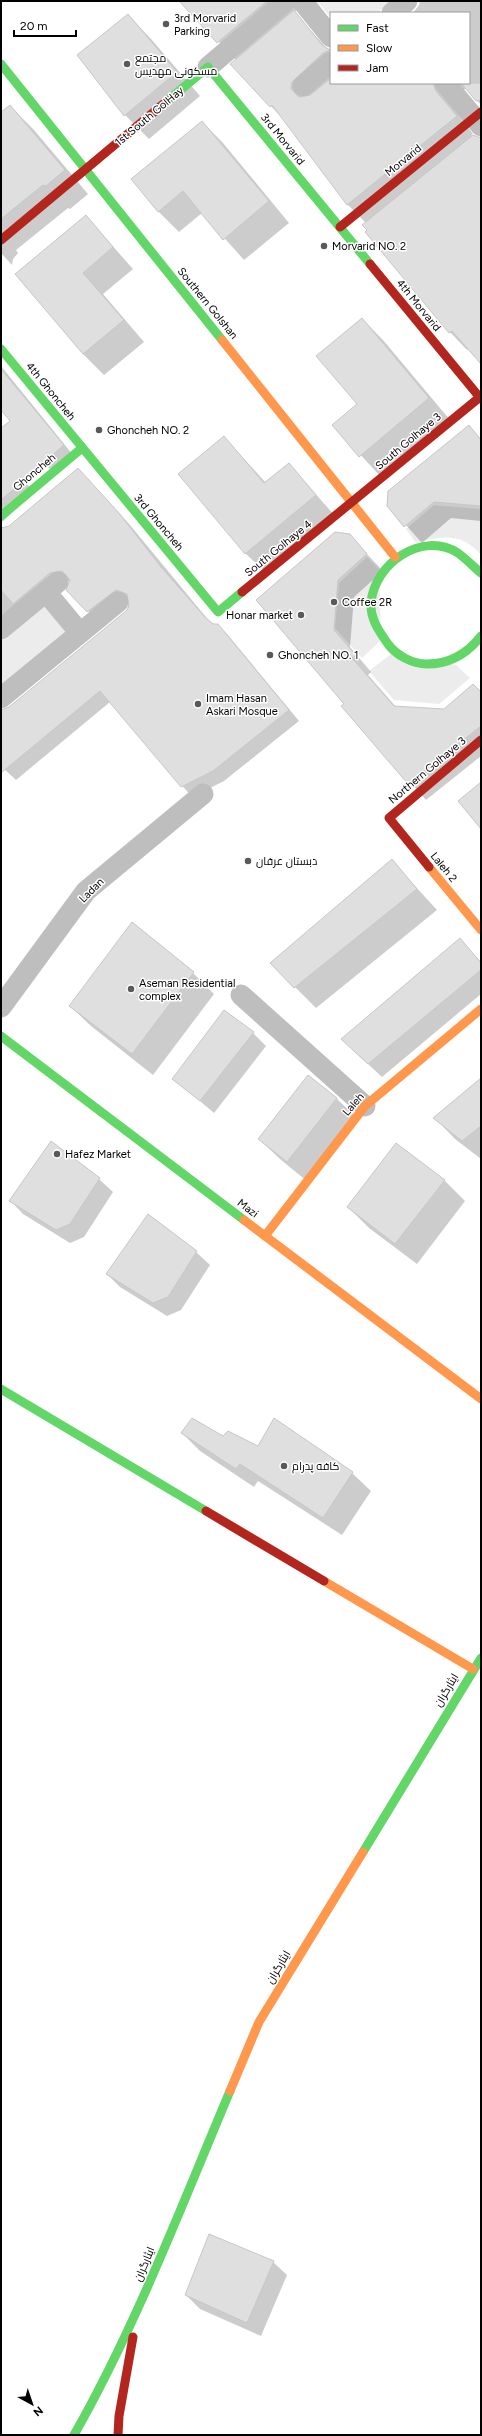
<svg xmlns="http://www.w3.org/2000/svg" width="482" height="2436" viewBox="0 0 482 2436" font-family="Figtree,Cairo,sans-serif">
  <style>
    .green { fill: #ececec }
    .shadow { fill: #0003 }
    .building { fill: #dfdfdf; stroke: #c7c7c7 }
    .lines { fill: none; stroke-linecap: round; stroke-linejoin: round }
    .street { stroke: #bebebe; stroke-width: 21 }
    .fast { stroke: #63d668; stroke-width: 9 }
    .slow { stroke: #ff974d; stroke-width: 9 }
    .jam { stroke: #b3261e; stroke-width: 9 }
    .poi-dot { fill: #595959; stroke: #fff; stroke-width: 1.5 }
    .labels { text-anchor: middle; stroke-width: 3; stroke-linejoin: round; paint-order: stroke }
    .poi-label { font-size: 11px; fill: #000; stroke: #fff; text-anchor: start }
    .street-label { font-size: 11px; fill: #000; stroke: #fff }
  </style>
  <rect width="100%" height="100%" fill="#fff"/>
  <!-- green -->
  <g class="green">
    <polygon points="317,1 392,1 377,13 331,13 331,18"/>
    <path d="M 434,505 L 481,509 L 481,555 C 462,532 441,536 416,543 L 406,529 Z"/>
    <polygon points="367,557 379,569 381,640 362,658 335,628 339,583"/>
    <polygon points="44,599 74,633 1,694 1,634"/>
    <polygon points="391,654 456,665 470,678 439,704 394,700 369,671"/>
  </g>
  <!-- shadow -->
  <g class="shadow">
    <polygon points="186,1 293,1 299,8 294,12 331,53 331,83 469,83 469,13 413,13 419,5 420,1 481,1 481,105 466,89 455,91 450,104 473,134 471,135 481,138 481,363 469,349 467,350 450,332 366,232 368,230 366,223 348,205 287,123 231,64 236,60 183,4"/>
    <polygon points="128,15 151,39 200,96 149,139 125,115 78,55"/>
    <polygon points="10,106 34,130 88,194 70,209 68,208 16,250 18,253 13,259 12,265 1,253 1,114"/>
    <polygon points="202,122 223,143 289,223 244,260 202,213 179,232 158,211"/>
    <polygon points="86,216 133,269 103,294 144,342 104,375 83,354 17,274"/>
    <polygon points="362,319 383,340 450,420 381,477 333,425 358,404"/>
    <polygon points="1,366 73,455 53,473 1,408"/>
    <polygon points="469,426 481,439 481,521 451,518 422,543 388,505"/>
    <polygon points="224,437 266,483 289,464 336,517 267,574 246,554 179,474"/>
    <polygon points="1,453 34,492 1,523"/>
    <polygon points="88,480 130,525 210,622 217,625 227,634 299,721 224,781 192,797 110,702 16,780 1,766 1,711 9,708 126,612 130,601 127,601 99,622 67,590 71,581 67,581 1,634 1,529 10,526"/>
    <polygon points="349,535 383,571 354,597 350,647 371,672 368,675 396,707 444,710 481,693 481,756 426,800 343,706 346,704 257,600"/>
    <polygon points="392,861 437,910 316,1008 271,963"/>
    <polygon points="133,923 193,973 214,994 153,1075 91,1026 70,1006"/>
    <polygon points="460,940 481,962 481,994 382,1077 355,1052"/>
    <polygon points="224,1012 253,1033 266,1046 214,1113 174,1079"/>
    <polygon points="308,1076 337,1099 358,1119 308,1182 280,1159 259,1139"/>
    <polygon points="481,1079 481,1159 455,1139 435,1118"/>
    <polygon points="99,1179 113,1192 84,1237 70,1243 23,1214 10,1200"/>
    <polygon points="444,1180 465,1201 417,1264 369,1228 348,1207"/>
    <polygon points="196,1252 210,1265 181,1310 167,1316 120,1287 107,1274"/>
    <polygon points="274,1420 352,1473 371,1491 342,1535 258,1481 254,1487 200,1451 182,1433 258,1447"/>
    <polygon points="273,2262 287,2275 261,2336 200,2309 186,2295"/>
  </g>
  <!-- building -->
  <g class="building">
    <polygon points="179,1 267,1 217,43"/>
    <polygon points="294,10 322,45 330,50 323,53 292,82 291,89 299,97 310,95 331,78 331,83 433,83 436,91 457,116 347,205 272,105 270,107 230,64"/>
    <polygon points="128,14 177,72 124,116 77,55"/>
    <polygon points="461,83 481,83 481,100 476,101"/>
    <polygon points="10,105 65,170 46,186 43,185 1,219 1,112"/>
    <polygon points="202,121 269,201 223,240 183,191 158,212 131,179"/>
    <polygon points="473,135 481,138 481,364 452,331 449,333 365,232 367,230 362,225"/>
    <polygon points="86,215 113,247 83,273 124,320 83,354 15,274"/>
    <polygon points="362,318 429,398 359,457 332,425 357,404 316,356"/>
    <polygon points="1,369 64,445 1,500 1,428 10,421 1,410"/>
    <polygon points="469,425 481,440 481,506 434,502 404,527 387,506 388,491"/>
    <polygon points="224,436 264,483 289,463 316,495 245,554 178,474"/>
    <polygon points="78,468 119,513 161,567 205,617 213,624 218,624 289,710 213,771 181,787 100,691 1,773 1,710 9,707 126,611 129,606 127,594 116,590 87,612 66,590 70,580 62,571 50,573 13,604 1,590 1,528 9,526"/>
    <polygon points="335,532 350,534 367,554 338,580 334,630 356,655 352,658 394,706 444,709 473,684 481,692 481,726 408,784 341,706 344,704 256,600"/>
    <polygon points="481,782 481,829 458,801"/>
    <polygon points="392,859 417,889 294,988 270,963"/>
    <polygon points="132,922 194,972 132,1054 69,1006"/>
    <polygon points="460,938 481,963 481,970 368,1064 341,1039"/>
    <polygon points="224,1010 254,1032 200,1101 172,1079"/>
    <polygon points="308,1075 337,1098 287,1162 258,1139"/>
    <polygon points="481,1078 481,1126 462,1141 433,1118"/>
    <polygon points="51,1141 100,1178 70,1224 56,1230 9,1201"/>
    <polygon points="396,1143 445,1180 395,1244 347,1207"/>
    <polygon points="148,1214 197,1251 168,1297 153,1303 106,1274"/>
    <polygon points="192,1418 223,1436 228,1431 258,1446 274,1418 353,1472 323,1518 240,1464 236,1469 181,1433"/>
    <polygon points="209,2234 274,2261 247,2323 185,2295"/>
  </g>
  <g class="lines">
    <!-- street -->
    <g class="street">
      <polyline points="302,1 331,37"/>
      <polyline points="392,13 407,1"/>
      <polyline points="208,67 286,1"/>
      <polyline points="445,83 481,126"/>
      <polyline points="303,86 331,62"/>
      <polyline points="46,592 80,633"/>
      <polyline points="1,629 58,582"/>
      <polyline points="1,698 118,602"/>
      <polyline points="241,995 365,1106"/>
      <polyline points="1,1007 86,891 203,794"/>
    </g>
    <!-- fast -->
    <g class="fast">
      <polyline points="1,64 222,340"/>
      <polyline points="167,101 208,67 370,264"/>
      <polyline points="1,349 218,612 242,592"/>
      <polyline points="1,516 82,448"/>
      <path d="M 481,573 C 474,567 466,559 458,553 C 422,530 374,564 371,603 C 370,619 379,631 388,644 C 396,655 412,664 427,664 C 450,664 467,654 481,636"/>
      <polyline points="1,1036 244,1220"/>
      <polyline points="1,1389 206,1511"/>
      <polyline points="363,1852 481,1658"/>
      <path d="M 74,2435 C 136,2326 181,2207 230,2091"/>
    </g>
    <!-- slow -->
    <g class="slow">
      <polyline points="222,340 395,557"/>
      <polyline points="429,867 481,930"/>
      <polyline points="244,1220 481,1399"/>
      <polyline points="265,1236 365,1106 481,1009"/>
      <polyline points="324,1581 473,1669"/>
      <polyline points="230,2091 259,2022 363,1852"/>
    </g>
    <!-- jam -->
    <g class="jam">
      <polyline points="340,227 481,112"/>
      <polyline points="1,240 167,101"/>
      <polyline points="370,264 481,399"/>
      <polyline points="242,592 480,397"/>
      <polyline points="429,867 389,818 481,740"/>
      <polyline points="206,1511 324,1581"/>
      <polyline points="118,2435 119,2416 133,2337"/>
    </g>
  </g>
  <!-- markers -->
  <g class="poi-dot">
    <circle cx="166" cy="24" r="4"/>
    <circle cx="127" cy="64" r="4"/>
    <circle cx="324" cy="246" r="4"/>
    <circle cx="99" cy="430" r="4"/>
    <circle cx="334" cy="602" r="4"/>
    <circle cx="301" cy="615" r="4"/>
    <circle cx="270" cy="655" r="4"/>
    <circle cx="198" cy="704" r="4"/>
    <circle cx="248" cy="861" r="4"/>
    <circle cx="131" cy="989" r="4"/>
    <circle cx="57" cy="1154" r="4"/>
    <circle cx="284" cy="1466" r="4"/>
  </g>
  <g class="labels">
    <!-- poi labels -->
    <g class="poi-label">
      <text x="174" y="22">3rd Morvarid<tspan x="174" dy="13">Parking</tspan></text>
      <text x="135" y="62">مجتمع<tspan x="135" dy="13">مسکونی مهدیس</tspan></text>
      <text x="332" y="250">Morvarid NO. 2</text>
      <text x="107" y="434">Ghoncheh NO. 2</text>
      <text x="342" y="606">Coffee 2R</text>
      <text x="293" y="619" text-anchor="end">Honar market</text>
      <text x="278" y="659">Ghoncheh NO. 1</text>
      <text x="206" y="702">Imam Hasan<tspan x="206" dy="13">Askari Mosque</tspan></text>
      <text x="256" y="865">دبستان عرفان</text>
      <text x="139" y="987">Aseman Residential<tspan x="139" dy="13">complex</tspan></text>
      <text x="65" y="1158">Hafez Market</text>
      <text x="292" y="1470">کافه پدرام</text>
    </g>
    <!-- street labels -->
    <g class="street-label">
      <text transform="translate(149 116) rotate(-40)" y="4">1st South GolHay</text>
      <text transform="translate(283 139) rotate(51)" y="4">3rd Morvarid</text>
      <text transform="translate(403 160) rotate(-39)" y="4">Morvarid</text>
      <text transform="translate(208 303) rotate(51)" y="4">Southern Golshan</text>
      <text transform="translate(419 305) rotate(51)" y="4">4th Morvarid</text>
      <text transform="translate(51 391) rotate(51)" y="4">4th Ghoncheh</text>
      <text transform="translate(408 441) rotate(-40)" y="4">South Golhaye 3</text>
      <text transform="translate(34 472) rotate(-40)" y="4">Ghoncheh</text>
      <text transform="translate(159 522) rotate(50)" y="4">3rd Ghoncheh</text>
      <text transform="translate(278 548) rotate(-39)" y="4">South Golhaye 4</text>
      <text transform="translate(427 770) rotate(-40)" y="4">Northern Golhaye 3</text>
      <text transform="translate(444 867) rotate(51)" y="4">Laleh 2</text>
      <text transform="translate(91 890) rotate(-45)" y="4">Ladan</text>
      <text transform="translate(353 1104) rotate(-49)" y="4">Laleh</text>
      <text transform="translate(248 1208) rotate(37)" y="4">Mazi</text>
      <text transform="translate(446 1690) rotate(-59)" y="4">ایثارگران</text>
      <text transform="translate(278 1967) rotate(-59)" y="4">ایثارگران</text>
      <text transform="translate(144 2264) rotate(-67)" y="4">ایثارگران</text>
    </g>
  </g>
  <!-- border -->
  <rect width="482" height="2436" fill="none" stroke="#000000" stroke-width="4"/>
  <!-- legend -->
  <rect x="330" y="12" width="140" height="72" fill="#ffffff" stroke="#999999"/>
  <rect x="338" y="25" width="20" height="6" fill="#63d668" stroke="#999999"/>
  <text x="366" y="32" font-size="12" fill="#000000">Fast</text>
  <rect x="338" y="45" width="20" height="6" fill="#ff974d" stroke="#999999"/>
  <text x="366" y="52" font-size="12" fill="#000000">Slow</text>
  <rect x="338" y="65" width="20" height="6" fill="#b3261e" stroke="#999999"/>
  <text x="366" y="72" font-size="12" fill="#000000">Jam</text>
  <!-- north arrow -->
  <g transform="translate(32 2404) rotate(140)" stroke="#ffffff" stroke-width="3" paint-order="stroke">
  <path d="M0-3L7 15L0 10L-7 15Z" fill="#000000"/>
  <text y="-6" font-size="11" font-weight="bold" text-anchor="middle" fill="#000000">N</text>
  </g>
  <!-- scale -->
  <path d="M14 30v6h62v-6" fill="none" stroke="#000000" stroke-width="2"/>
  <text x="20" y="30" font-size="12" fill="#000000" stroke="#ffffff" stroke-width="3" paint-order="stroke">20 m</text>
</svg>
